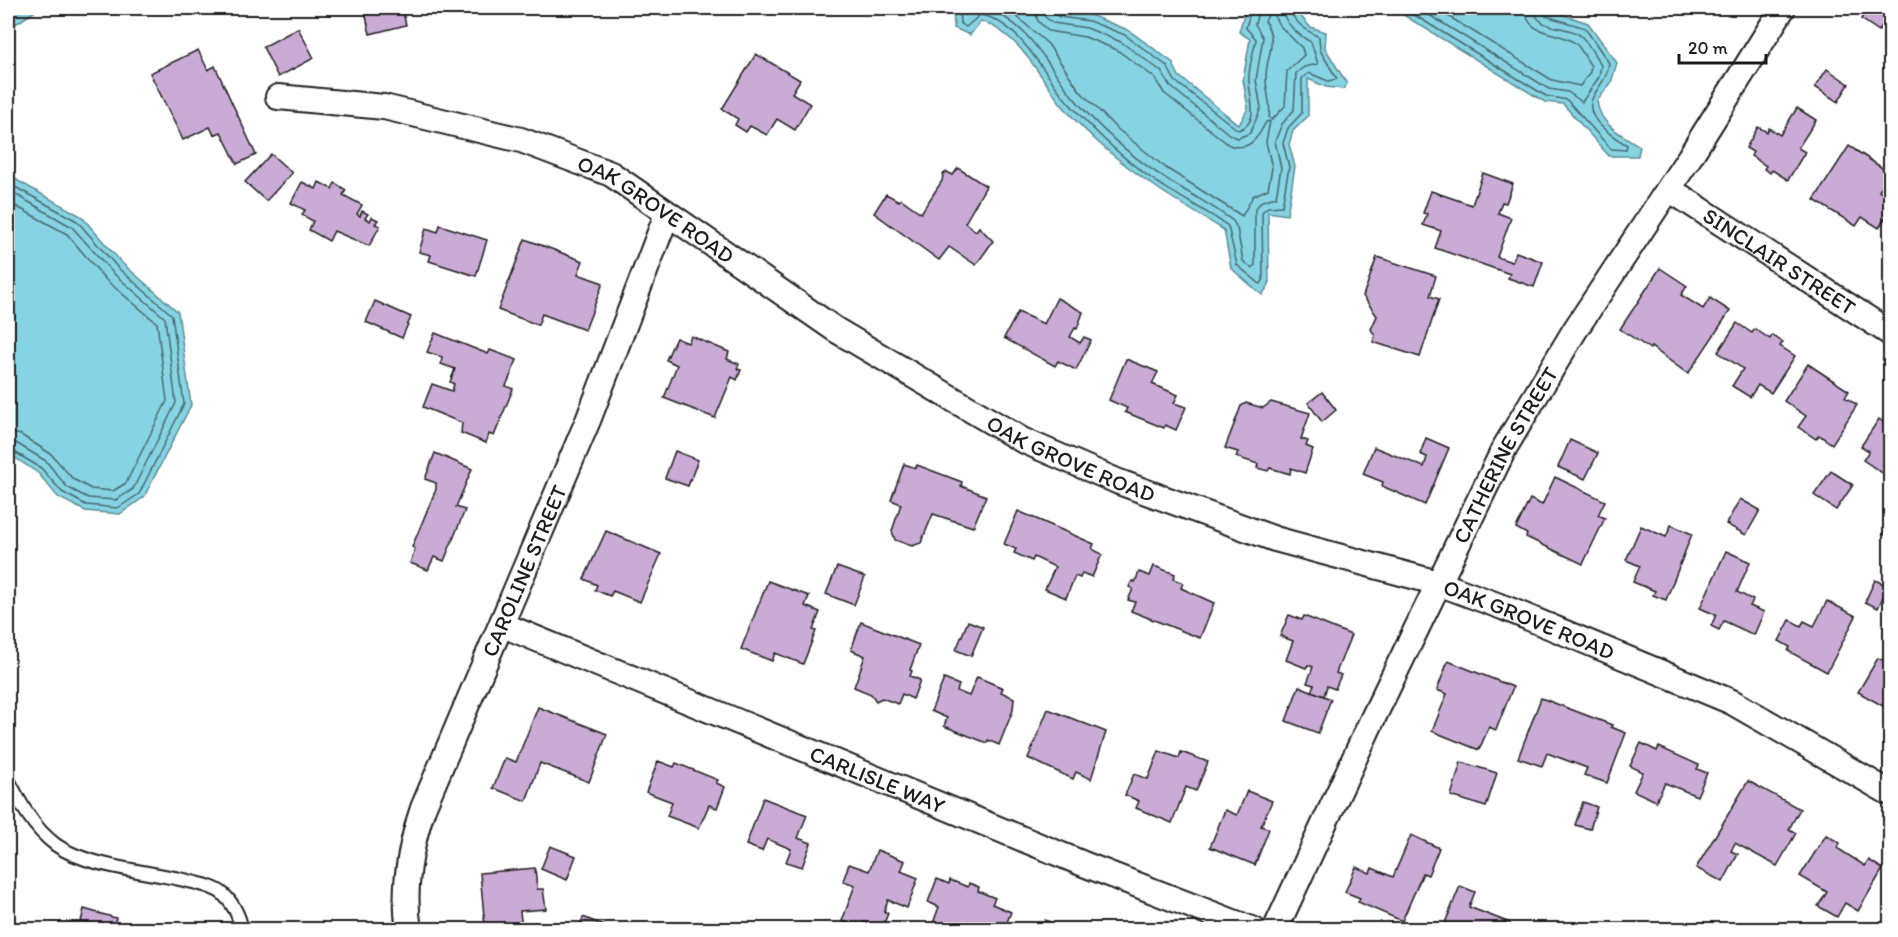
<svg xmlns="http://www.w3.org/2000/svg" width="1898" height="937" viewBox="0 0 1898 937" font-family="Itim,sans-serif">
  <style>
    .water { fill: #86d4e3; stroke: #5c8a93; stroke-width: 1.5 }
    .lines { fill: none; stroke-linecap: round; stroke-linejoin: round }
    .shore { stroke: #46666c; stroke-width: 1.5 }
    .building { fill: #caabd6; stroke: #1c1c1c; stroke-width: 1.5 }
    .service-casing { stroke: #1c1c1c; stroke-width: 16 }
    .minor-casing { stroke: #1c1c1c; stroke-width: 28 }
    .service { stroke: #fff; stroke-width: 12 }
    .minor { stroke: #fff; stroke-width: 24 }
    .labels { text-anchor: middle; stroke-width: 4.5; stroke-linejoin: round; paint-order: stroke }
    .street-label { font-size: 22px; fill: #1c1c1c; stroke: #fff }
  </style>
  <rect width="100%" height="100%" fill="#fff"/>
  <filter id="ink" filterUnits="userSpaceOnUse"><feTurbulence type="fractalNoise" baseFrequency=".0167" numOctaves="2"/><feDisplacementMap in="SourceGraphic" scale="12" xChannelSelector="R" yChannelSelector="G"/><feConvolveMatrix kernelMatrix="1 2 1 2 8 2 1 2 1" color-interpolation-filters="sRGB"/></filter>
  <g filter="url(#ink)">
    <!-- water -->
    <g class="water">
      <polygon points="8,8 40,8 8,29"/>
      <path d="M 953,8 L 1051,8 L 1060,12 L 1090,15 L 1128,30 L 1172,62 L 1179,76 L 1239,125 L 1248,108 L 1243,80 L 1250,39 L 1239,32 L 1246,8 L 1294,8 L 1310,27 L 1326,32 L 1325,48 L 1347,84 L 1343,89 L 1326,87 L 1308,79 L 1308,116 L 1293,131 L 1289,144 L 1295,167 L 1287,215 L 1268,212 L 1269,285 L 1262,295 L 1231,268 L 1224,230 C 1181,204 1138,178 1100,144 C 1087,132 1073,119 1062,105 C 1038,75 1020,34 981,21 L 970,35 L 954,28 Z"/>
      <path d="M 1392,8 L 1543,8 L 1588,23 L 1617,63 L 1611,83 L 1597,101 C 1600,126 1621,134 1640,146 L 1638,156 L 1609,156 L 1563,104 L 1545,102 Z"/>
      <polygon points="8,170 18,181 81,216 122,263 178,312 191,405 144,497 120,514 85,511 58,497 38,473 8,453"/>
    </g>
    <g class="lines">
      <!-- shore -->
      <g class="shore">
        <path d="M 959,8 L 960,23 L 966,27 L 980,15 C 1019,20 1046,78 1069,103 C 1095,132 1125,161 1158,183 C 1181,198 1205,210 1228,226 L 1237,265 L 1260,284 L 1263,281 L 1262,212 L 1268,207 L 1282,206 L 1289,167 L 1283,143 L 1288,128 L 1302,113 L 1302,78 L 1309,73 L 1328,81 L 1337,79 L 1320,50 L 1319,37 C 1307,31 1292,22 1290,8"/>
        <path d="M 984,8 C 1028,21 1047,65 1073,97 C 1098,127 1131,156 1163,177 C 1186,192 1211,204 1233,221 L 1237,228 L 1243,261 L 1252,268 L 1255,265 L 1255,209 L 1262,201 L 1276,197 L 1281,168 L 1275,141 L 1282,124 L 1294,110 L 1296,73 L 1304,67 L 1318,64 L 1311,42 C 1299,36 1283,22 1282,8"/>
        <path d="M 1007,8 L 1048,44 L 1080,91 L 1115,127 L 1166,168 L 1242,216 L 1253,196 L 1268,189 L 1272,168 L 1266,142 L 1270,121 L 1266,122 C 1258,138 1249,152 1229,145 L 1164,93 L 1154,77 L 1117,50 L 1085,37 L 1048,31 L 1038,21 L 1034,8"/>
        <polyline points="1043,8 1045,17 1053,23 1087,28 1121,42 1161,71 1170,86 1230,135 1238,138 1250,133 1261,108 1256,80 1263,38 1255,24 1259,8"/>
        <path d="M 1051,8 L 1052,13 L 1060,17 L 1089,21 L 1125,35 L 1167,66 L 1175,81 L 1238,130 C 1261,124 1249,96 1249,81 C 1248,67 1254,52 1256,39 L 1246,28 L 1251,8"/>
        <path d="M 1403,8 L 1546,96 L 1567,100 L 1611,149 L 1626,150 L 1627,145 C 1613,137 1582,118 1593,97 C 1599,85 1608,78 1609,63 L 1585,28 L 1546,16 L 1542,8"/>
        <path d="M 1418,8 L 1549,89 L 1568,92 L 1582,102 L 1599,77 L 1601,65 C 1595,56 1589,44 1581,36 C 1568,24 1536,32 1534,8"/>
        <path d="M 1435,8 L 1552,80 L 1580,86 L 1590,72 L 1591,66 C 1586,59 1581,48 1575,43 C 1557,29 1527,38 1525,8"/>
        <path d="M 1271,10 L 1279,25 L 1302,48 L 1304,55 L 1287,71 L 1285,106 L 1272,120 L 1269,117 C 1272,104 1266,93 1266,80 C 1265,56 1279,45 1265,21 Z"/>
        <polyline points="8,179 15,187 77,221 118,268 172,315 184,404 139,494 118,508 86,505 62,492 41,468 8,448"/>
        <polyline points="8,190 72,227 113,273 165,318 176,403 133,489 116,500 88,498 67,487 46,461 16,443 8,441"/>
        <polyline points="8,202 67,234 106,280 157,323 167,401 126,483 113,491 91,489 73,479 51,454 21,435 8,432"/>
      </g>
    </g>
    <!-- building -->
    <g class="building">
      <polygon points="367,8 402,8 406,25 370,34 365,12 368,12"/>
      <polygon points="1868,8 1890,8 1890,13 1879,31 1861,19"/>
      <polygon points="298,28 314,58 278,77 263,47"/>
      <polygon points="198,50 208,70 215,66 256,155 237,164 221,132 214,135 210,127 183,140 150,73"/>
      <polygon points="756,54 800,80 792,93 810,104 795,130 777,119 767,135 750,126 746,132 735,125 738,119 722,109"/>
      <polygon points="1827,69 1849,84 1838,102 1815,87"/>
      <polygon points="1797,108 1816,120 1798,148 1805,152 1788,180 1772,170 1770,173 1764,169 1766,166 1751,156 1753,152 1746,148 1758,127 1767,132 1769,128 1780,135"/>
      <polygon points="1849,146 1890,173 1879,191 1890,199 1890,210 1879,228 1862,217 1856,226 1814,200"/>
      <polygon points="271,154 292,173 266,201 245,182"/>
      <polygon points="958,168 986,186 965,223 976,231 979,227 993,241 976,265 949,247 939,260 874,213 886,194 899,201 901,199 921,213 942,181 943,174 947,172 953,175"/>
      <polygon points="1483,173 1513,184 1506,203 1502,202 1498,213 1511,218 1497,257 1512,262 1516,252 1543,262 1534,287 1508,278 1510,274 1435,248 1441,231 1423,225 1427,214 1423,213 1431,191 1472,205"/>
      <polygon points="302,182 316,189 319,182 332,189 335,183 346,190 343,195 362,205 357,214 360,216 362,211 368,214 365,218 370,221 372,217 378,220 375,224 380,226 369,246 334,231 329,241 309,230 313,221 302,215 305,210 291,203"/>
      <polygon points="440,225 487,240 476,276 429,261 431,255 419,252 426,228 438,232"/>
      <polygon points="525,239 583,261 578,274 603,283 585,330 542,314 538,325 498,310"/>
      <polygon points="1377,257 1436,276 1430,296 1439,299 1420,357 1373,342 1375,336 1371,329 1377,316 1363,296"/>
      <polygon points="1660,268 1687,286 1681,295 1703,309 1710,298 1730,311 1688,374 1651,347 1650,349 1620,329"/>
      <polygon points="1057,298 1083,312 1077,329 1075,328 1070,337 1080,343 1084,337 1091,340 1076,370 1058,361 1055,366 1004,338 1018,312 1044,324"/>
      <polygon points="375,301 411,317 402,338 366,322"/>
      <polygon points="1737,323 1752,333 1755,329 1770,339 1772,335 1783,342 1780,346 1795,356 1771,393 1758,385 1750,397 1732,386 1743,369 1718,352"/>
      <polygon points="435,333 488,354 490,350 517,360 506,386 513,389 494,436 489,434 486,443 461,433 462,423 423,407 432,384 452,391 454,384 450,382 455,369 441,364 442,357 427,352"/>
      <polygon points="691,336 729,352 727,359 739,364 737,369 741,370 737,380 732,377 715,418 664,398 677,365 666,360 676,338 688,343"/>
      <polygon points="1126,359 1158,372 1152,384 1178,395 1174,403 1186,407 1176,430 1165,425 1164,428 1125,412 1127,408 1109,400"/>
      <polygon points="1808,364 1849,391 1845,397 1857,405 1832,444 1819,435 1816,439 1798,427 1806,416 1784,401"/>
      <polygon points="1322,392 1336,410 1322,422 1308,403"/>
      <polygon points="1271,402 1310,413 1301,439 1308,441 1306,446 1313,449 1305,473 1291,468 1290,474 1270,468 1268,471 1257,468 1258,464 1236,457 1238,452 1225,448 1241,406 1246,403 1263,408"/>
      <polygon points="1879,419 1890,427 1890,478 1863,460 1869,451 1861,446"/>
      <polygon points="1426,438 1449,448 1425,505 1382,486 1383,482 1363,474 1374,447 1424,467 1427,457 1420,454"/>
      <polygon points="1570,440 1598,453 1585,479 1558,467"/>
      <polygon points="675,451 698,460 688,486 665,478"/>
      <polygon points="435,453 472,469 456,507 465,510 444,561 434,557 428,570 410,563 415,549 412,547 436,489 436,483 425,479"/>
      <polygon points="904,464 916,468 917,465 962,482 961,486 986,496 973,527 933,514 921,543 912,546 895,540 892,531 901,504 891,500"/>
      <polygon points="1831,471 1853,485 1836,510 1814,495"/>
      <polygon points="1555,477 1605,501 1598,515 1605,518 1583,564 1526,537 1527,534 1516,528 1530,499 1542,505"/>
      <polygon points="1740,499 1760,510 1746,535 1726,524"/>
      <polygon points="1018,511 1094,544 1092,549 1102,554 1092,577 1082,573 1080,578 1075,576 1066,598 1045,589 1055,567 1034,557 1032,561 1014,553 1016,549 1004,544"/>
      <polygon points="1890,523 1890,538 1883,534"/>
      <polygon points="1671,525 1692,534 1666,600 1653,595 1655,591 1633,582 1640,566 1626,560 1641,526 1666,537"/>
      <polygon points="606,531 661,554 640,602 613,591 610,596 595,590 597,585 584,579"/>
      <polygon points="1726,551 1750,562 1737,592 1753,600 1750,606 1764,612 1754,635 1724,621 1719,630 1711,626 1716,615 1700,608"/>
      <polygon points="1154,566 1175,574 1173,579 1183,583 1181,588 1214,603 1200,638 1131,611 1135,602 1128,600 1133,589 1129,587 1132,581 1135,582 1139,572 1150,576"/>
      <polygon points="837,567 865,577 854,605 826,594"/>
      <polygon points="1875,580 1888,586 1878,608 1865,602"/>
      <polygon points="768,581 809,596 805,606 820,612 813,630 816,631 803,664 775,653 772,661 741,649"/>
      <polygon points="1827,601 1856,616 1827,672 1788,651 1790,647 1779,641 1790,620 1801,626 1804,621 1814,626"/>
      <polygon points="1289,615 1302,620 1304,616 1351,635 1336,673 1341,675 1335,689 1327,686 1324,696 1311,691 1314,685 1307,683 1313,667 1308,665 1306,668 1286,660 1293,641 1280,636"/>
      <polygon points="968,621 983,627 971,656 956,650"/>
      <polygon points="861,622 919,645 910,670 912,671 910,676 920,680 913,699 902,694 898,704 882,698 876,701 871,694 854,687 865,656 851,650"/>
      <polygon points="1890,647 1890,710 1858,692 1878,658 1884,661"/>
      <polygon points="1448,661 1513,687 1496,730 1489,727 1479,750 1432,731 1447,694 1437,690"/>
      <polygon points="977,677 1003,688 1001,692 1014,698 1013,710 999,745 988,740 987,743 944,726 947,718 931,711 944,679 959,685 957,691 969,696"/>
      <polygon points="1299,686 1331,699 1318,733 1286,721"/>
      <polygon points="1541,698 1612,725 1611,727 1626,733 1607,783 1584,775 1587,768 1547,753 1542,766 1518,758"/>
      <polygon points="538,707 607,734 589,782 540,763 526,801 493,788 505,758 516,762"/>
      <polygon points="1048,709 1106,732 1091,779 1076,772 1073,779 1028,758"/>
      <polygon points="1641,743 1657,751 1659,747 1699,765 1697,769 1707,773 1697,796 1665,783 1656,801 1634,791 1643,772 1630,766"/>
      <polygon points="1159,751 1179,758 1181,752 1208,762 1196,791 1186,787 1172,823 1136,808 1139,801 1125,795 1134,774 1148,779"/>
      <polygon points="658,761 674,767 676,763 718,780 716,783 725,787 717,808 709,805 699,828 667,816 672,802 646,792"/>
      <polygon points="1461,762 1497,773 1486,807 1451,796"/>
      <polygon points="1748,781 1800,809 1789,829 1796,833 1777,866 1735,843 1731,851 1738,854 1723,882 1696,868"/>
      <polygon points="1247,791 1272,801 1261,826 1269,829 1255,865 1210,847 1225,810 1237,815"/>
      <polygon points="763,798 807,815 798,838 811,843 802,867 786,862 791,849 767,839 762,851 746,845"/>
      <polygon points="1583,802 1597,807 1590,829 1575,825"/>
      <polygon points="1411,835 1439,848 1428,875 1423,873 1402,921 1358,902 1360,898 1345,892 1356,867 1370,873 1372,868 1393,877"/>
      <polygon points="1826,835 1840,843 1837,848 1865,866 1869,860 1883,869 1858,911 1845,903 1837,917 1818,906 1827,892 1800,876"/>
      <polygon points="550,846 576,856 567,880 541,869"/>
      <polygon points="877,850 905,861 901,871 918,878 907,908 888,900 884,912 888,913 882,929 864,922 862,929 842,921 855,885 843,881 849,864 869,871"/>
      <polygon points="535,868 537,889 543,889 546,909 520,911 522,930 480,930 485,927 480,873"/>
      <polygon points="937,879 949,884 950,880 968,887 969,883 979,887 978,891 995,898 992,904 1011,912 1004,930 940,930 932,926 939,907 928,902"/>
      <polygon points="1460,886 1475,892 1469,907 1510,923 1507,930 1458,930 1445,923"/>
      <polygon points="84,909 116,918 112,930 79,930"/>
      <polygon points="583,917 605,926 604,930 579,930"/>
      <polygon points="1045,920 1069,930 1028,930 1031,924 1042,929"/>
      <polygon points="1569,924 1579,930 1566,930"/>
    </g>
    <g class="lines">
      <!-- service casing -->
      <g class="service-casing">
        <path id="service" d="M 8,779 C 20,803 33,828 56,845 C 87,867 147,871 184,880 C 196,883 214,886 223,894 C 234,904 239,915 242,930"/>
      </g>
      <!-- minor casing -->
      <g class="minor-casing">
        <g id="minor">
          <path id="s1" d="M 278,97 L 384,107 L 521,140 L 611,174 L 836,330 L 1022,440 L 1119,482 L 1275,539 L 1438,583 L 1505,608 L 1732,702 L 1890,793"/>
          <path id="s2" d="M 1669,189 L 1890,333"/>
          <path id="s3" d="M 503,625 L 1086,865 L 1254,930"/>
          <path id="s4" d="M 409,930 C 402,888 410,847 423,808 L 589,418 L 667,214"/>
          <path id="s5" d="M 1275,930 L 1374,716 L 1505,447 L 1575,330 L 1689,158 L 1783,8"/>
        </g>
      </g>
      <!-- service -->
      <use href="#service" class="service"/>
      <!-- minor -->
      <use href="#minor" class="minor"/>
    </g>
  </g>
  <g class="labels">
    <!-- street labels -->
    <g class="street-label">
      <text dy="8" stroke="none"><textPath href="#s1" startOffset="400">OAK GROVE ROAD</textPath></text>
      <text dy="8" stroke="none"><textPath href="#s2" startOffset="132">SINCLAIR STREET</textPath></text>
      <text dy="8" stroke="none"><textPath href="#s5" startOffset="528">CATHERINE STREET</textPath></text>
      <text dy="8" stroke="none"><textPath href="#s1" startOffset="886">OAK GROVE ROAD</textPath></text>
      <text dy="8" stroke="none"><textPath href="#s4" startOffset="382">CAROLINE STREET</textPath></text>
      <text dy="8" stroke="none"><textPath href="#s1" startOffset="1372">OAK GROVE ROAD</textPath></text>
      <text dy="8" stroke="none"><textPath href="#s3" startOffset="405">CARLISLE WAY</textPath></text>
    </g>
  </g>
  <!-- margin -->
  <rect width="1898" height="937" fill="none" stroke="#fff" stroke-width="30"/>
  <rect x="15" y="15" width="1868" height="907" fill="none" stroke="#1c1c1c" stroke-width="2" filter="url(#ink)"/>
  <!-- scale -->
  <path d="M1679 54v9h87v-9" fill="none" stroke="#1c1c1c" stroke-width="3"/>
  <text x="1688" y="54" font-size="18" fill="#1c1c1c" stroke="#ffffff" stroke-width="4.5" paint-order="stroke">20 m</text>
</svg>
